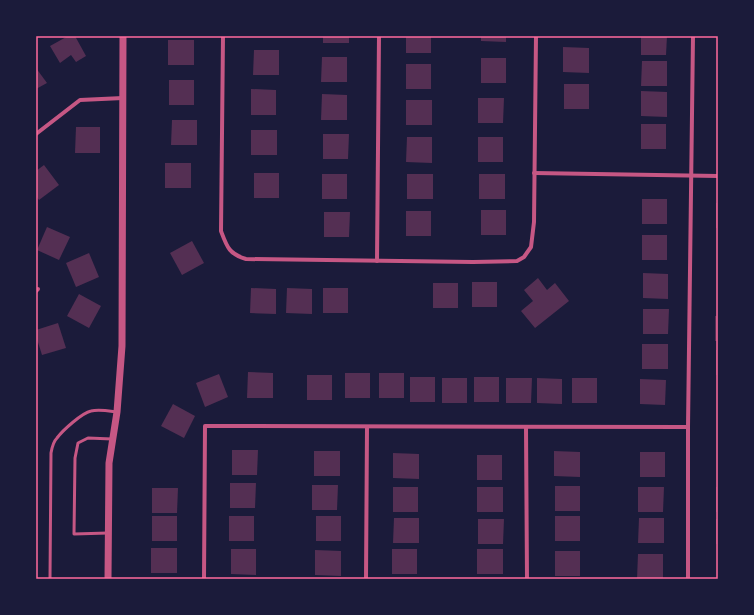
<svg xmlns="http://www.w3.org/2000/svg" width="754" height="615" viewBox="0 0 754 615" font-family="Spectral,serif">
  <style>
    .building { fill: #542f53 }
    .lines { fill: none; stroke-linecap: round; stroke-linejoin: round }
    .service { stroke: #c65784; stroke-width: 3 }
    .minor { stroke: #c65784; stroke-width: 4 }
    .tertiary { stroke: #c65784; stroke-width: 7 }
    .neatline { fill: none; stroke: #ff6b9d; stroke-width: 1.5 }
  </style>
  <rect width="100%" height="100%" fill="#1b1b3a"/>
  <!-- building -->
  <g class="building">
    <polygon points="68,36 75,36 86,56 76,62 71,55 60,63 50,46"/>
    <rect x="323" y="36" width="26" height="7"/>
    <rect x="406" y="36" width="25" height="17"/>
    <polygon points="481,36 506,36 506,42 481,41"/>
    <polygon points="641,36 667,36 666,55 641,55"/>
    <rect x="168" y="40" width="26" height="25"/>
    <polygon points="563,47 589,48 589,73 563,72"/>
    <polygon points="254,50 279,50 279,75 253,75"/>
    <polygon points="322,57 347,57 347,82 321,82"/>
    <rect x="481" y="58" width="25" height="25"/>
    <polygon points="642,61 667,61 667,86 641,86"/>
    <rect x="406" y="64" width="25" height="25"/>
    <polygon points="36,68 47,83 36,89"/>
    <rect x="169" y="80" width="25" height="25"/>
    <rect x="564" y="84" width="25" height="25"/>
    <polygon points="251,89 276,90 276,115 251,115"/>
    <polygon points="641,91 667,92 667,117 641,116"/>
    <polygon points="322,94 347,95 347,120 321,120"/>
    <polygon points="478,98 504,98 503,123 478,123"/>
    <rect x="406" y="100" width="26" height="25"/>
    <polygon points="172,120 197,120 197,145 171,145"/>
    <rect x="641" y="124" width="25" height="25"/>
    <polygon points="76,127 100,127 100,153 75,153"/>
    <rect x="251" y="130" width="26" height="25"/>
    <polygon points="323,134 349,134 348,159 323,159"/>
    <polygon points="407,137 432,137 432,163 406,162"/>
    <rect x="478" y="137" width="25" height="25"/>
    <rect x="165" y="163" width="26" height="25"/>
    <polygon points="44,165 59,185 39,200 36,196 36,171"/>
    <rect x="254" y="173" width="25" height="25"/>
    <rect x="322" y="174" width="25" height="25"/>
    <rect x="407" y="174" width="26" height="25"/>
    <rect x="479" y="174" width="26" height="25"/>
    <rect x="642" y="199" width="25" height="25"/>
    <rect x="716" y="203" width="2" height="25"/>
    <rect x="481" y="210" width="25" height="25"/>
    <rect x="406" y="211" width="25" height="25"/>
    <polygon points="324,212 350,212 349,237 324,237"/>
    <polygon points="47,227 70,237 59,260 37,250"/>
    <rect x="642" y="235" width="25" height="25"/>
    <polygon points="192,241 204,263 182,275 170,253"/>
    <polygon points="89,253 99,277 76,287 66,263"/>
    <polygon points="643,273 668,274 668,299 643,298"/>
    <polygon points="538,278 547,290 555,283 569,301 535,328 521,311 533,301 524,290"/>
    <rect x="472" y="282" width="25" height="25"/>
    <rect x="433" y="283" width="25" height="25"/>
    <polygon points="251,288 276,289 276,314 250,313"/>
    <polygon points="287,288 312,289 312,314 286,313"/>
    <rect x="323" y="288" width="25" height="25"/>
    <polygon points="79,294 101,306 89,328 67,316"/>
    <polygon points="643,309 669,309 668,334 643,334"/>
    <rect x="715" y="316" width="3" height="25"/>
    <polygon points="58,323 66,348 42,355 36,336 36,330"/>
    <rect x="642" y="344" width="26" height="25"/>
    <rect x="716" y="350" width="2" height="25"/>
    <polygon points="248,372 273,373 273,398 247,398"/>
    <rect x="345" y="373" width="25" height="25"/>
    <rect x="379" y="373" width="25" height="25"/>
    <polygon points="219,374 228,397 205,407 196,383"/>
    <rect x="307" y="375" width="25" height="25"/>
    <rect x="410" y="377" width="25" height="25"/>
    <rect x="474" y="377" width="25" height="25"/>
    <rect x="442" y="378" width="25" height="25"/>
    <polygon points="506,378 532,378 531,403 506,403"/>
    <polygon points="537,378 562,379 562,404 537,403"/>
    <rect x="572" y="378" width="25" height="25"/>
    <polygon points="640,379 666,380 665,405 640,404"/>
    <polygon points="173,404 195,416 184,438 161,426"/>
    <polygon points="232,450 258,450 257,475 232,475"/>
    <rect x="314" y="451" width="26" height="25"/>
    <polygon points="554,451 580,452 580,477 554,476"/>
    <rect x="640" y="452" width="25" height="25"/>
    <polygon points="393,453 419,454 419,479 393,478"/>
    <rect x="477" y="455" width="25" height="25"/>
    <polygon points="230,483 256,483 255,508 230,508"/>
    <polygon points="312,485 338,485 337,510 312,510"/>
    <rect x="555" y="486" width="25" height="25"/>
    <rect x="393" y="487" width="25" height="25"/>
    <rect x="477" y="487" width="26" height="25"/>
    <polygon points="638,487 664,487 663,512 638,512"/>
    <rect x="716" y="487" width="2" height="25"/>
    <polygon points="152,488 178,488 177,513 152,513"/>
    <rect x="152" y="516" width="25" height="25"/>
    <rect x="229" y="516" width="25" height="25"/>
    <rect x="316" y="516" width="25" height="25"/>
    <rect x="555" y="516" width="25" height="25"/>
    <polygon points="394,518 419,518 419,543 393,543"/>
    <polygon points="639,518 664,518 664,543 638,543"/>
    <polygon points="478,519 504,519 503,544 478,544"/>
    <rect x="716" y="519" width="2" height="25"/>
    <rect x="151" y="548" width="26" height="25"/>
    <polygon points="231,549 256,549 256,575 231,574"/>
    <rect x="392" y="549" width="25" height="25"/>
    <rect x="477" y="549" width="26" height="25"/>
    <polygon points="315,550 341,551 341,576 315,575"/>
    <rect x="555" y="551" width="25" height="25"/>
    <polygon points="638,554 663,554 663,579 637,579"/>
  </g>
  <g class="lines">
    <!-- service -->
    <g class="service">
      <polyline points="108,533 74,534 75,458 78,443 88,438 112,439"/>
      <path d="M 50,579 L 51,453 C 52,447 53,442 57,438 C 63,430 82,413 91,411 C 99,409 109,411 117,412"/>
    </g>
    <!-- minor -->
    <g class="minor">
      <path d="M 223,36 L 221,231 C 227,247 229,254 246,259 L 473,262 L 517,261 L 524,257 L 531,247 L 534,222 L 536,36"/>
      <polyline points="36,134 80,100 123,98"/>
      <polyline points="534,173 718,176"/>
      <polyline points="377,261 379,36"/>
      <polyline points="36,291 38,289"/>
      <polyline points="526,427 527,579"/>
      <polyline points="204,579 205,426 688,427"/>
      <polyline points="366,579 367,427"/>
      <polyline points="688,579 688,427 693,36"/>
    </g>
    <!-- tertiary -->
    <polyline class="tertiary" points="108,579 109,463 117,412 122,346 123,36"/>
  </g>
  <!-- border -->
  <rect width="754" height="615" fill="none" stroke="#1b1b3a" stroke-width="74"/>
  <rect x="37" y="37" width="680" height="541" class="neatline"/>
</svg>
